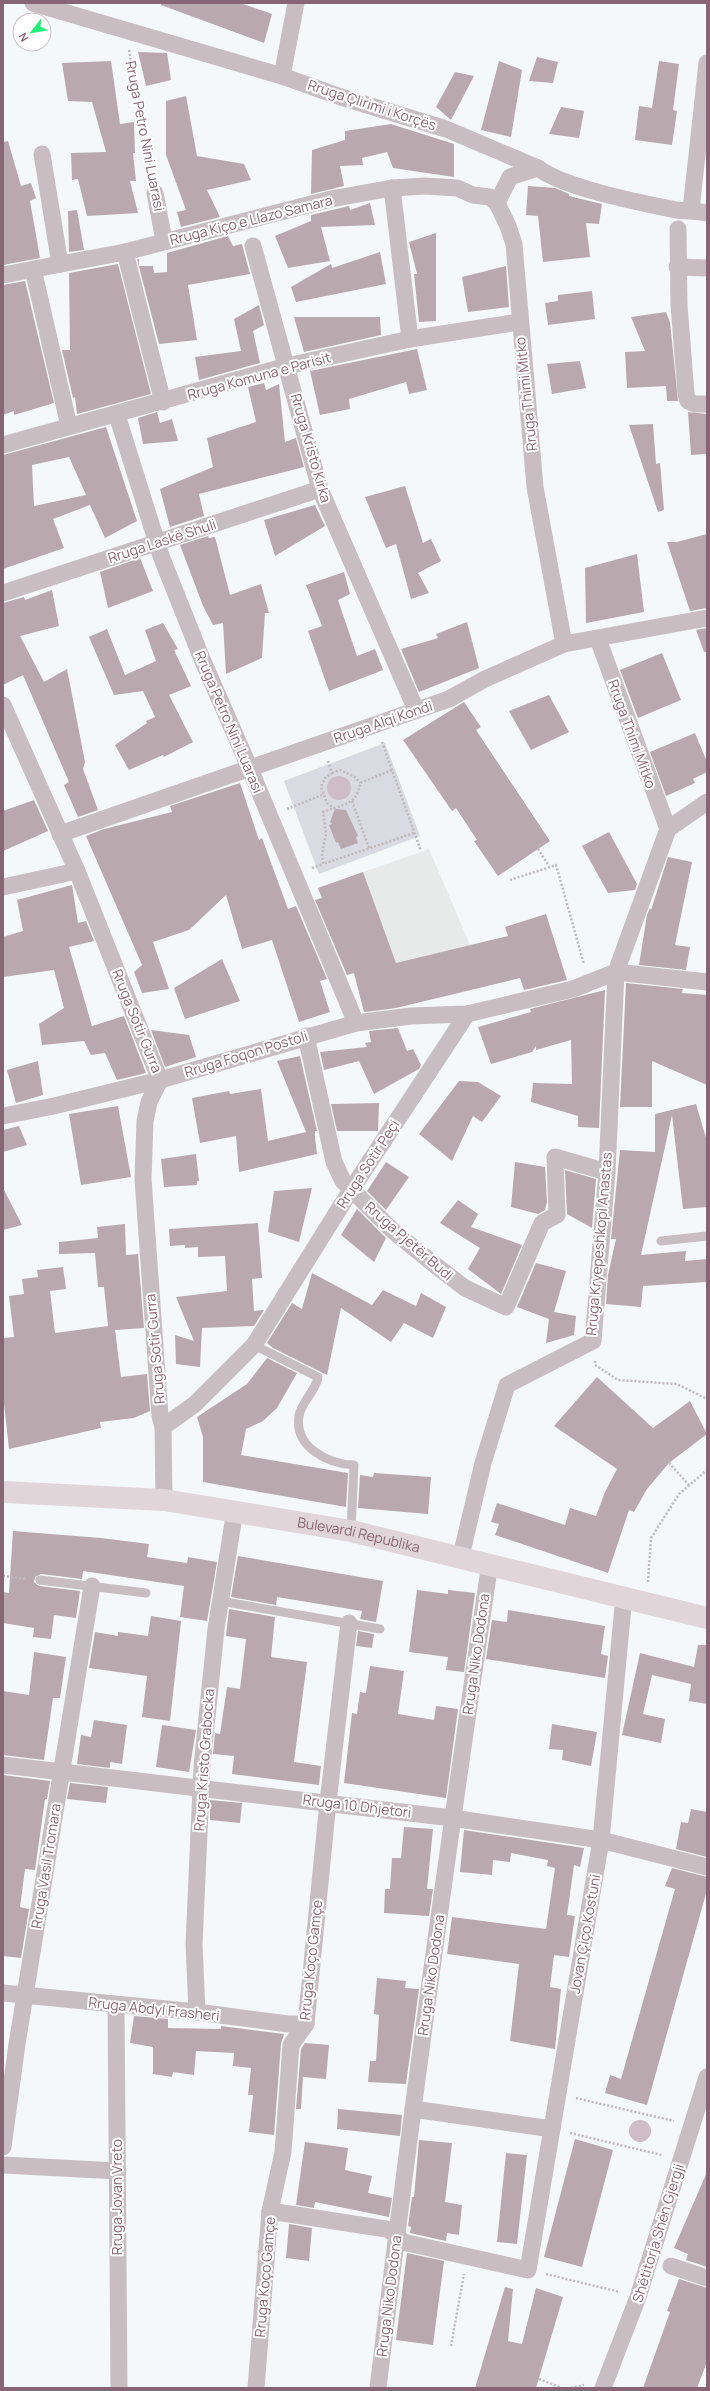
<svg xmlns="http://www.w3.org/2000/svg" width="710" height="2391" viewBox="0 0 710 2391" font-family="Manrope,sans-serif">
  <style>
    .built { fill: #e8e9e9 }
    .green { fill: #d9dae2 }
    .water { fill: #cebdc7 }
    .building { fill: #b9a9af; fill-rule: evenodd }
    .lines { fill: none; stroke-linecap: round; stroke-linejoin: round }
    .path { stroke: #c0b9bc; stroke-width: 2.5; stroke-dasharray: 2 2; stroke-linecap: butt }
    .lane { stroke: #c8bec2; stroke-width: 9 }
    .street { stroke: #c8bec2; stroke-width: 17 }
    .secondary { stroke: #e0d6da; stroke-width: 22 }
    .labels { text-anchor: middle; stroke-width: 4; stroke-linejoin: round; paint-order: stroke }
    .street-label { font-size: 14px; fill: #886572; stroke: #fff }
  </style>
  <rect width="100%" height="100%" fill="#f5f8f8"/>
  <!-- built -->
  <polygon class="built" points="429,849 470,945 493,939 503,982 365,1015 354,973 349,974 318,888"/>
  <!-- green -->
  <polygon class="green" points="385,743 420,836 319,874 284,781"/>
  <!-- water -->
  <g class="water">
    <circle cx="339" cy="788" r="12"/>
    <circle cx="640" cy="2131" r="11"/>
  </g>
  <!-- building -->
  <g class="building">
    <polygon points="161,3 240,3 272,14 264,43 161,5"/>
    <polygon points="138,52 167,53 171,80 146,86"/>
    <polygon points="537,57 558,62 553,83 529,81"/>
    <polygon points="111,61 120,124 134,122 135,153 133,153 136,181 130,181 138,213 87,216 78,179 72,180 71,153 106,152 92,102 68,101 62,63"/>
    <polygon points="499,61 522,70 511,137 481,130"/>
    <polygon points="659,61 679,64 673,110 677,111 672,145 635,140 639,106 652,108"/>
    <polygon points="455,72 474,76 451,120 436,107"/>
    <polygon points="186,96 197,156 244,164 251,180 207,190 220,217 181,227 177,212 186,210 166,155 166,101"/>
    <polygon points="561,107 584,111 579,138 549,134"/>
    <polygon points="391,124 454,144 454,177 393,168 387,152 362,158 363,165 340,166 344,186 311,194 312,150 345,140 345,131"/>
    <polygon points="8,141 21,186 31,183 36,198 30,201 40,258 3,265 3,142"/>
    <polygon points="528,186 555,188 569,194 569,196 602,204 599,224 586,223 590,257 543,262 538,216 526,215"/>
    <polygon points="370,203 375,225 321,227 330,261 288,268 275,236 311,221 311,215 349,206 350,210"/>
    <polygon points="77,210 84,250 69,252 68,211"/>
    <polygon points="436,233 436,321 419,322 414,274 417,274 409,242"/>
    <polygon points="228,236 233,246 242,244 250,274 188,285 197,340 159,344 137,259 139,259 139,266 153,266 154,273 167,272 167,253"/>
    <polygon points="380,252 386,284 296,302 291,287 331,264 332,268"/>
    <polygon points="118,264 151,394 77,414 75,397 73,398 62,350 70,350 69,273"/>
    <polygon points="506,266 509,307 468,312 462,277"/>
    <polygon points="25,281 54,403 14,415 14,411 3,415 3,285"/>
    <polygon points="592,291 595,319 548,325 545,303 558,301 558,295"/>
    <polygon points="259,305 264,325 253,331 260,363 199,380 195,357 241,351 234,319"/>
    <polygon points="666,312 670,322 678,401 667,401 666,386 627,388 625,352 645,351 631,317"/>
    <polygon points="294,317 380,317 381,335 304,352"/>
    <polygon points="417,349 427,390 409,394 406,382 349,399 350,409 320,415 310,371"/>
    <polygon points="580,361 586,388 552,394 547,364"/>
    <polygon points="264,383 266,390 279,384 285,442 296,438 304,467 199,494 204,516 170,527 160,489 213,467 207,438 256,422 248,387"/>
    <polygon points="157,412 160,423 172,419 178,441 143,444 138,418"/>
    <polygon points="688,412 707,414 707,454 691,455"/>
    <polygon points="653,424 656,464 660,463 664,510 658,512 629,425"/>
    <path d="M 106,427 L 137,521 L 105,538 L 90,505 L 53,519 L 64,548 L 3,569 L 3,455 ZM 69,457 L 86,495 L 34,506 L 32,465 Z"/>
    <polygon points="405,486 423,543 431,539 441,561 418,573 429,593 411,599 396,544 386,548 365,497"/>
    <polygon points="315,505 325,526 275,556 264,520"/>
    <polygon points="707,534 707,608 690,611 667,542 677,542"/>
    <polygon points="208,536 209,538 215,537 230,595 261,584 269,613 265,613 262,658 226,674 223,623 213,625 203,606 180,545"/>
    <polygon points="637,554 644,612 586,623 585,568"/>
    <polygon points="140,558 153,591 108,608 100,572"/>
    <polygon points="344,572 350,594 338,600 357,656 375,649 383,670 329,691 308,631 322,626 306,585"/>
    <polygon points="52,590 59,626 20,636 44,682 67,669 85,762 83,769 98,810 78,817 64,785 69,782 23,675 3,685 3,603 24,597 25,600"/>
    <polygon points="467,622 479,668 419,692 401,649 438,638 436,634"/>
    <polygon points="163,623 178,649 174,650 191,686 169,695 193,742 164,757 163,755 129,770 115,745 147,723 146,721 155,717 143,691 114,695 89,637 107,629 125,675 156,661 145,630"/>
    <polygon points="707,628 707,652 704,652 696,630"/>
    <polygon points="662,653 681,700 638,718 620,670"/>
    <polygon points="549,695 569,732 531,750 509,711"/>
    <polygon points="464,702 481,727 476,730 550,841 498,876 474,841 477,840 456,808 452,811 403,740"/>
    <polygon points="695,733 707,762 707,772 693,779 695,783 666,796 650,752"/>
    <polygon points="240,783 259,840 262,838 288,909 296,906 327,979 320,981 330,1012 299,1022 272,940 242,949 226,895 189,930 153,942 169,989 142,993 134,972 142,965 86,836 104,829 172,812 170,806"/>
    <polygon points="34,800 48,831 3,851 3,811"/>
    <polygon points="335,809 346,810 358,836 356,837 358,843 341,849 338,842 336,843 329,825 332,824 330,822"/>
    <polygon points="609,832 637,884 635,890 608,893 582,846"/>
    <polygon points="668,857 692,862 675,945 690,947 686,970 639,965 647,915 650,908 651,910"/>
    <polygon points="363,872 396,963 508,936 505,927 546,914 567,980 524,990 520,978 396,1008 364,1012 354,973 347,975 315,900 322,898 318,888"/>
    <polygon points="72,885 78,923 86,921 94,941 69,947 92,1026 124,1016 146,1073 117,1080 105,1053 91,1055 84,1041 42,1045 39,1024 64,1008 54,970 3,977 3,937 23,931 17,900"/>
    <polygon points="222,959 240,1001 185,1019 174,988"/>
    <polygon points="626,983 683,989 682,993 707,995 707,1085 652,1061 652,1107 620,1107"/>
    <polygon points="605,990 599,1128 578,1127 578,1116 531,1102 533,1083 572,1084 571,1040 536,1050 536,1046 532,1052 491,1064 478,1027 531,1012 530,1009"/>
    <polygon points="398,1028 407,1051 413,1049 421,1065 419,1069 374,1094 359,1061 324,1070 320,1052 367,1047 365,1043 371,1042 369,1031"/>
    <polygon points="151,1030 189,1035 196,1057 165,1067"/>
    <polygon points="300,1056 317,1131 315,1131 315,1138 317,1154 239,1172 236,1136 200,1143 192,1098 229,1091 230,1094 261,1089 268,1141 306,1132 277,1061"/>
    <polygon points="38,1061 43,1095 16,1103 7,1070"/>
    <polygon points="459,1081 478,1082 501,1096 482,1122 473,1116 452,1161 419,1134"/>
    <polygon points="379,1103 378,1131 337,1131 331,1104"/>
    <polygon points="696,1104 707,1141 707,1207 683,1209 672,1115 641,1255 686,1251 685,1261 707,1259 707,1282 643,1286 641,1307 606,1304 608,1275 616,1239 611,1239 620,1150 655,1152 655,1114"/>
    <polygon points="118,1106 131,1177 81,1185 69,1114"/>
    <polygon points="19,1126 27,1145 3,1152 3,1130"/>
    <polygon points="196,1154 199,1181 197,1181 197,1185 164,1187 161,1159"/>
    <polygon points="386,1162 409,1177 386,1210 367,1191"/>
    <polygon points="515,1162 545,1167 547,1202 545,1210 538,1214 511,1207"/>
    <polygon points="565,1170 596,1179 592,1228 567,1214"/>
    <polygon points="3,1188 22,1225 3,1230"/>
    <polygon points="312,1188 299,1242 268,1232 274,1191"/>
    <polygon points="458,1200 478,1214 471,1227 522,1245 501,1294 468,1269 480,1248 440,1223"/>
    <polygon points="357,1209 386,1238 374,1262 341,1235"/>
    <polygon points="258,1223 262,1278 252,1279 254,1311 264,1310 254,1326 202,1328 200,1367 176,1364 175,1335 194,1341 176,1297 227,1291 225,1256 198,1257 198,1247 185,1248 185,1245 170,1246 169,1229"/>
    <polygon points="125,1224 126,1255 138,1254 144,1328 115,1330 121,1377 147,1374 150,1411 134,1418 100,1422 101,1428 9,1449 3,1394 3,1338 14,1337 9,1296 24,1294 22,1279 38,1277 37,1270 63,1267 66,1289 50,1291 55,1333 108,1326 104,1287 98,1287 95,1253 59,1254 59,1242 98,1238 97,1227"/>
    <polygon points="536,1263 566,1271 554,1312 576,1316 574,1335 546,1343 549,1319 517,1307"/>
    <polygon points="312,1273 372,1305 383,1290 416,1306 421,1293 446,1307 433,1338 404,1323 391,1342 341,1308 327,1375 273,1348 267,1343 292,1303 302,1309"/>
    <polygon points="267,1358 297,1373 277,1408 263,1421 246,1429 241,1455 348,1473 346,1507 203,1482 203,1437 197,1417 247,1384"/>
    <polygon points="597,1377 653,1428 690,1401 707,1434 669,1463 647,1489 634,1512 629,1510 608,1573 495,1535 499,1524 491,1522 497,1503 565,1525 570,1508 596,1516 605,1492 617,1469 554,1426"/>
    <polygon points="374,1473 431,1477 428,1514 358,1508 360,1475 373,1477"/>
    <polygon points="13,1531 101,1538 149,1544 147,1557 187,1563 188,1557 217,1562 207,1621 180,1617 184,1586 83,1571 82,1579 41,1574 35,1577 34,1582 39,1586 80,1591 76,1618 54,1615 51,1639 33,1637 34,1628 3,1623 3,1592 9,1593"/>
    <polygon points="238,1556 383,1581 376,1622 360,1619 362,1611 277,1597 276,1605 231,1597"/>
    <polygon points="417,1590 448,1594 448,1590 475,1593 464,1672 446,1670 448,1657 409,1652"/>
    <polygon points="229,1609 275,1617 271,1657 307,1662 294,1762 321,1766 319,1785 232,1774 234,1756 213,1754 215,1733 220,1734 227,1687 240,1689 246,1639 226,1636"/>
    <polygon points="508,1610 605,1626 601,1654 608,1656 605,1678 486,1659 492,1620 507,1622"/>
    <polygon points="151,1616 181,1621 170,1721 142,1717 147,1676 89,1668 95,1632 118,1636 118,1632 148,1636"/>
    <polygon points="358,1631 374,1634 372,1648 356,1646"/>
    <polygon points="698,1645 707,1645 707,1704 689,1701 691,1684 652,1675 643,1714 665,1719 661,1743 622,1735 640,1653 694,1667"/>
    <polygon points="34,1652 66,1657 60,1698 53,1698 44,1760 3,1755 3,1691 29,1695"/>
    <polygon points="370,1666 404,1671 398,1714 434,1720 436,1706 458,1709 446,1798 344,1783 352,1713 357,1714 360,1692 366,1693"/>
    <polygon points="94,1720 127,1725 122,1764 110,1762 110,1768 77,1764 81,1735 91,1737"/>
    <polygon points="552,1724 597,1732 591,1766 562,1760 563,1750 549,1749"/>
    <polygon points="162,1725 196,1730 189,1772 156,1767"/>
    <polygon points="3,1775 50,1781 47,1799 45,1799 35,1870 25,1869 20,1907 29,1909 21,1958 3,1956"/>
    <polygon points="70,1783 108,1787 106,1803 67,1799"/>
    <polygon points="210,1800 242,1803 240,1823 210,1820"/>
    <polygon points="691,1809 707,1812 707,1857 676,1849 681,1822 688,1823"/>
    <polygon points="404,1827 433,1829 427,1889 433,1889 429,1916 384,1913 385,1889 390,1889 392,1858 401,1858"/>
    <polygon points="464,1830 584,1848 580,1867 574,1865 567,1915 575,1916 569,1957 554,1955 550,1987 561,1989 555,2049 510,2041 519,1964 447,1954 452,1917 546,1929 555,1868 547,1866 548,1860 511,1853 510,1862 493,1860 492,1875 460,1872"/>
    <polygon points="672,1868 707,1877 707,1890 647,2105 605,2093 610,2075 621,2079 675,1889 665,1886"/>
    <polygon points="377,1978 406,1981 405,1988 419,1989 406,2084 368,2082 370,2061 376,2061 379,2015 374,2014"/>
    <polygon points="134,2016 168,2019 168,2028 221,2029 221,2026 284,2034 281,2044 274,2135 249,2132 253,2095 248,2095 251,2068 233,2066 234,2053 196,2051 194,2075 173,2072 172,2077 153,2074 153,2047 130,2043"/>
    <polygon points="305,2043 329,2045 326,2079 303,2077 301,2109 296,2109 301,2049"/>
    <polygon points="338,2109 402,2115 400,2136 337,2129"/>
    <polygon points="575,2139 613,2150 582,2267 544,2257"/>
    <polygon points="419,2140 452,2143 445,2202 462,2205 459,2235 447,2233 446,2241 410,2233 411,2227 408,2226 412,2197 414,2197"/>
    <polygon points="305,2142 348,2148 345,2170 372,2176 368,2193 392,2198 389,2217 315,2202 314,2208 296,2205"/>
    <polygon points="506,2153 527,2155 517,2244 497,2242"/>
    <polygon points="707,2172 707,2267 686,2260 688,2254 674,2248"/>
    <polygon points="289,2224 312,2228 309,2261 286,2258"/>
    <polygon points="407,2253 444,2261 433,2345 396,2340"/>
    <polygon points="679,2279 707,2288 707,2362 697,2388 643,2388 670,2312 667,2311"/>
    <polygon points="505,2287 513,2289 508,2341 522,2344 536,2288 563,2297 536,2388 475,2388"/>
  </g>
  <g class="lines">
    <!-- path -->
    <g class="path">
      <polyline points="129,50 152,175"/>
      <polyline points="382,742 421,851"/>
      <polyline points="328,761 332,773 325,778 321,787 327,803 334,808"/>
      <path d="M 392,770 L 360,783 C 358,805 341,805 323,812 L 326,834 L 322,854 L 323,864 L 414,833"/>
      <polyline points="332,773 340,770 355,777 360,783"/>
      <polyline points="352,801 369,848"/>
      <polyline points="287,809 322,795"/>
      <polyline points="538,849 549,866"/>
      <polyline points="312,868 323,864"/>
      <polyline points="510,880 556,865 584,964"/>
      <polyline points="595,1361 595,1365 618,1380 677,1384 707,1399"/>
      <polyline points="669,1463 689,1485"/>
      <polyline points="3,1576 26,1579"/>
      <polyline points="648,1582 651,1538 679,1494 707,1470"/>
      <polyline points="576,2098 674,2121"/>
      <polyline points="570,2133 662,2155"/>
      <polyline points="546,2274 620,2292"/>
      <polyline points="451,2346 464,2274"/>
      <polyline points="539,2379 562,2388"/>
      <polyline points="571,2388 584,2385"/>
    </g>
    <!-- lane -->
    <g class="lane">
      <polyline points="661,1241 707,1236"/>
      <path d="M 254,1345 L 318,1377 C 316,1391 301,1402 299,1416 C 294,1447 328,1464 354,1465 L 351,1531"/>
      <polyline points="40,1580 146,1593"/>
      <polyline points="220,1601 380,1629"/>
    </g>
    <!-- street -->
    <g class="street">
      <path d="M 33,3 L 282,76 L 341,97 L 446,129 L 538,168 C 564,188 642,203 676,210 C 686,211 697,211 707,213"/>
      <polyline points="282,76 296,3"/>
      <polyline points="42,154 60,264"/>
      <polyline points="392,188 410,339"/>
      <polyline points="155,193 164,241"/>
      <polyline points="497,203 510,177 538,168"/>
      <polyline points="691,210 707,63"/>
      <polyline points="678,229 679,305 686,394 688,401 695,404 707,404"/>
      <polyline points="253,246 320,489 416,710"/>
      <polyline points="125,252 163,402"/>
      <polyline points="677,267 707,268"/>
      <polyline points="33,269 69,426"/>
      <polyline points="3,275 125,252 331,199 392,188 425,186 457,188 473,195 490,197 497,203 508,226 514,244 535,487 564,644"/>
      <polyline points="117,415 161,556 202,659 250,769 356,1023"/>
      <polyline points="3,445 287,366 410,339 519,322"/>
      <polyline points="3,593 320,489"/>
      <polyline points="598,639 668,829"/>
      <polyline points="3,705 77,871 160,1080 149,1102 145,1121 143,1179 160,1416 163,1427 164,1500"/>
      <polyline points="60,834 449,699 485,679 564,644 707,618"/>
      <polyline points="3,887 77,871"/>
      <polyline points="306,1036 334,1162 343,1181 393,1231 435,1265 465,1288 506,1307 542,1223 557,1215 555,1157 607,1172"/>
      <polyline points="3,1116 54,1106 160,1080 356,1023 411,1016 467,1014 573,989 616,972 707,982"/>
      <polyline points="163,1427 195,1404 254,1345 351,1190 467,1014"/>
      <polyline points="461,1556 483,1463 507,1385 593,1341 607,1172 616,972 668,829 707,802"/>
      <polyline points="3,1765 452,1818 601,1840 707,1867"/>
      <polyline points="3,1993 197,2012 288,2024 306,2024"/>
      <polyline points="116,2005 119,2388"/>
      <polyline points="197,2012 194,1944 202,1766 216,1629 235,1510"/>
      <polyline points="413,2109 552,2129"/>
      <polyline points="3,2147 17,2044 92,1586"/>
      <polyline points="3,2165 118,2171"/>
      <polyline points="270,2211 386,2229 396,2234 403,2242 528,2270 601,1840 624,1596"/>
      <polyline points="671,2266 707,2278"/>
      <polyline points="256,2388 270,2211 283,2152 291,2045 306,2024 328,1802 349,1623"/>
      <path d="M 378,2388 C 411,2112 449,1838 490,1563"/>
      <polyline points="603,2388 638,2297 707,2077"/>
    </g>
    <!-- secondary -->
    <path class="secondary" id="s1" d="M 3,1492 L 164,1500 L 351,1531 L 707,1618"/>
  </g>
  <g class="labels">
    <!-- street labels -->
    <g class="street-label">
      <text transform="translate(372 105) rotate(18)" y="5">Rruga Çlirimi i Korçës</text>
      <text transform="translate(145 136) rotate(79)" y="5">Rruga Petro Nini Luarasi</text>
      <text transform="translate(251 220) rotate(-14)" y="5">Rruga Kiço e Llazo Samara</text>
      <text transform="translate(259 376) rotate(-15)" y="5">Rruga Komuna e Parisit</text>
      <text transform="translate(526 394) rotate(-96)" y="5">Rruga Thimi Mitko</text>
      <text transform="translate(311 448) rotate(74)" y="5">Rruga Kristo Kirka</text>
      <text transform="translate(162 541) rotate(-18)" y="5">Rruga Laskë Shuli</text>
      <text transform="translate(229 722) rotate(67)" y="5">Rruga Petro Nini Luarasi</text>
      <text transform="translate(383 722) rotate(-19)" y="5">Rruga Alqi Kondi</text>
      <text transform="translate(632 734) rotate(70)" y="5">Rruga Thimi Mitko</text>
      <text transform="translate(137 1021) rotate(68)" y="5">Rruga Sotir Gurra</text>
      <text transform="translate(246 1054) rotate(-17)" y="5">Rruga Foqon Postoli</text>
      <text transform="translate(368 1164) rotate(-57)" y="5">Rruga Sotir Peçi</text>
      <text transform="translate(409 1241) rotate(41)" y="5">Rruga Pjetër Budi</text>
      <text transform="translate(599 1244) rotate(-85)" y="5">Rruga Kryepeshkopi Anastas</text>
      <text transform="translate(155 1349) rotate(-95)" y="5">Rruga Sotir Gurra</text>
      <text dy="5" stroke="none"><textPath href="#s1" startOffset="359">Bulevardi Republika</textPath></text>
      <text transform="translate(476 1654) rotate(-82)" y="5">Rruga Niko Dodona</text>
      <text transform="translate(204 1760) rotate(-86)" y="5">Rruga Kristo Grabocka</text>
      <text transform="translate(357 1806) rotate(7)" y="5">Rruga 10 Dhjetori</text>
      <text transform="translate(46 1866) rotate(-81)" y="5">Rruga Vasil Tromara</text>
      <text transform="translate(585 1934) rotate(-80)" y="5">Jovan Çiço Kostuni</text>
      <text transform="translate(311 1960) rotate(-84)" y="5">Rruga Koço Gamçe</text>
      <text transform="translate(431 1975) rotate(-82)" y="5">Rruga Niko Dodona</text>
      <text transform="translate(154 2009) rotate(6)" y="5">Rruga Abdyl Frasheri</text>
      <text transform="translate(117 2197) rotate(-90)" y="5">Rruga Jovan Vreto</text>
      <text transform="translate(658 2233) rotate(-73)" y="5">Shëtitorja Shën Gjergji</text>
      <text transform="translate(265 2277) rotate(-85)" y="5">Rruga Koço Gamçe</text>
      <text transform="translate(389 2296) rotate(-83)" y="5">Rruga Niko Dodona</text>
    </g>
  </g>
  <!-- border -->
  <rect width="710" height="2391" fill="none" stroke="#886572" stroke-width="8"/>
  <!-- north arrow -->
  <g transform="translate(32 32) rotate(239)"><circle r="19" fill="#ffffff" stroke="#cfc1c7"/>
  <path d="M0-3L7 15L0 10L-7 15Z" fill="#20ee76"/>
  <text y="-6" font-size="11" font-weight="bold" text-anchor="middle" fill="#886572">N</text>
  </g>
</svg>
